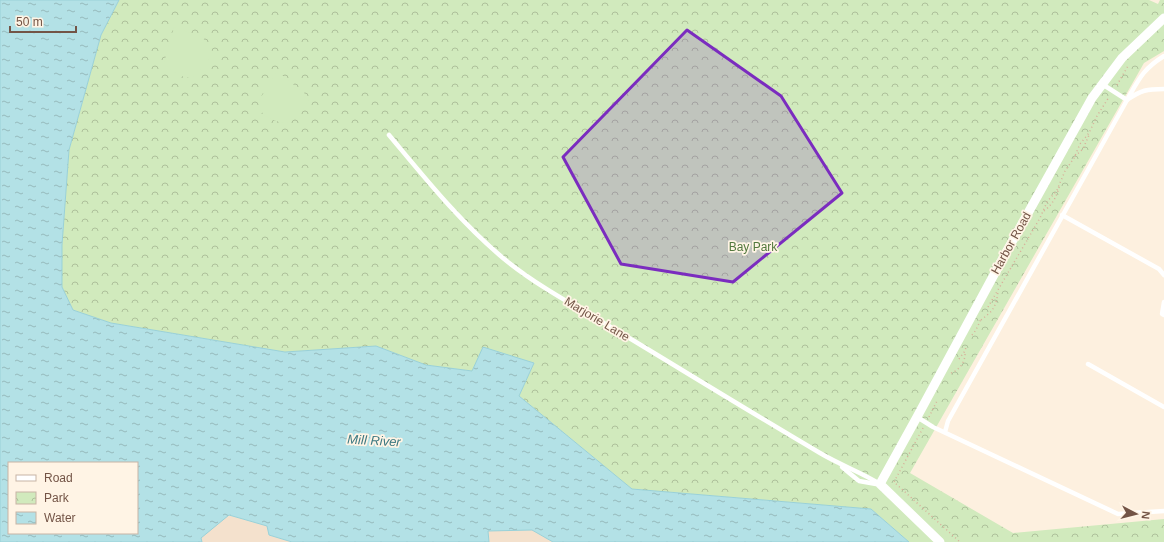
<svg xmlns="http://www.w3.org/2000/svg" width="1164" height="542" viewBox="0 0 1164 542" font-family="Arial,sans-serif">
  <style>
    .residential { fill: #f4e1cd }
    .park { fill: url(#park-crowns) }
    .garden { fill: #d1eabd }
    .water { fill: url(#water-ripples); stroke: #99d1d8; fill-rule: evenodd }
    .lines { fill: none; stroke-linecap: round; stroke-linejoin: round }
    .path { stroke: #d7af99; stroke-width: 1.5; stroke-dasharray: 1 3; stroke-linecap: butt }
    .service { stroke: #fff; stroke-width: 4.5 }
    .minor { stroke: #fff; stroke-width: 9 }
    .marked { fill: #7b2cbf; fill-opacity: 0.2; stroke: #7b2cbf; stroke-width: 3; stroke-linejoin: round }
    .labels { text-anchor: middle; stroke-width: 3.5; stroke-linejoin: round; paint-order: stroke }
    .street-label { font-size: 12px; fill: #735446; stroke: #fff4e5 }
    .park-label { font-size: 12px; fill: #53793e; stroke: #fff4e5 }
    .water-label { font-size: 13px; font-style: italic; fill: #3d7881; stroke: #fff4e5 }
  </style>
  <defs>
    <pattern id="park-crowns" width="20" height="18" patternUnits="userSpaceOnUse"><rect width="20" height="18" fill="#d1eabd"/><path d="M2 6a3 3 0 1 1 6 0M12 15a3 3 0 1 1 6 0" fill="none" stroke="#aec09b"/></pattern>
    <pattern id="water-ripples" width="26" height="14" patternUnits="userSpaceOnUse"><rect width="26" height="14" fill="#b3e1e6"/><path d="M2 4q2-2 4 0t4 0M15 11q2-2 4 0t4 0" fill="none" stroke="#96b9bc"/></pattern>
  </defs>
  <rect width="100%" height="100%" fill="#fdf0df"/>
  <!-- residential -->
  <g class="residential">
    <polygon points="229,515 267,526 269,535 292,542 202,542 200,538"/>
    <polygon points="532,530 553,542 489,542 488,531"/>
  </g>
  <!-- park -->
  <polygon class="park" points="119,0 1149,0 1158,4 1160,0 1164,0 1164,51 1144,63 910,473 1013,533 1164,519 1164,542 909,542 871,509 632,489 519,396 534,363 484,348 472,371 426,365 376,346 285,352 111,323 73,310 62,287 62,245 69,150 101,35"/>
  <!-- garden -->
  <g class="garden">
    <path d="M 174,27 L 202,37 L 212,49 L 208,63 L 192,78 C 179,77 174,73 164,63 Z"/>
    <path d="M 277,71 L 310,98 C 306,106 298,119 289,122 C 280,124 266,119 261,111 C 260,108 259,104 258,102 Z"/>
  </g>
  <!-- water -->
  <path class="water" d="M 0,0 L 119,0 L 101,35 L 69,150 L 62,245 L 62,287 L 73,310 L 111,323 L 285,352 L 376,346 L 426,365 L 472,371 L 483,347 L 534,363 L 519,396 L 632,489 L 871,509 L 909,542 L 553,542 L 532,530 L 488,531 L 489,542 L 292,542 L 269,535 L 267,526 L 229,515 L 201,538 L 202,542 L 0,542 ZM 9,463 L 137,463 L 137,533 L 9,533 Z"/>
  <g class="lines">
    <!-- path -->
    <g class="path">
      <polyline points="1117,85 1128,66"/>
      <polyline points="1075,156 1083,149 1089,135"/>
      <path d="M 1044,211 C 1053,204 1057,196 1060,184"/>
      <polyline points="988,307 1019,254 1040,218 1047,202 1057,190 1065,171 1074,158 1080,144 1089,133 1097,116 1109,97"/>
      <path d="M 981,320 C 993,311 996,307 998,292"/>
      <polyline points="972,335 976,330 981,319"/>
      <polyline points="959,359 965,351 966,347"/>
      <path d="M 951,373 C 960,370 966,361 965,351"/>
      <polyline points="929,417 937,401"/>
      <polyline points="923,428 894,482 960,542"/>
    </g>
    <!-- service -->
    <g class="service">
      <path d="M 1102,84 L 1127,100 C 1139,79 1143,69 1164,56"/>
      <path d="M 389,135 C 425,178 460,222 503,258 C 537,286 579,308 616,330 C 684,371 752,413 820,453 C 840,465 861,472 880,484"/>
      <polyline points="1062,215 1159,269 1164,275"/>
      <polyline points="1164,302 1162,314 1164,315"/>
      <polyline points="1088,364 1164,407"/>
      <polyline points="917,417 933,427 1118,514 1164,511"/>
      <path d="M 945,432 L 948,421 L 1127,100 C 1141,90 1147,89 1164,89"/>
      <polyline points="842,467 859,481 876,484"/>
    </g>
    <!-- minor -->
    <polyline class="minor" points="940,542 880,484 917,417 1003,258 1092,98 1122,58 1164,18"/>
  </g>
  <!-- marked area -->
  <path class="marked" d="M 687,30 L 781,96 L 842,193 L 733,282 L 621,264 L 563,157 Z"/>
  <g class="labels">
    <!-- street labels -->
    <g class="street-label">
      <text transform="translate(1011 243) rotate(-61)" y="4">Harbor Road</text>
      <text transform="translate(597 319) rotate(31)" y="4">Marjorie Lane</text>
    </g>
    <!-- park labels -->
    <g class="park-label">
      <text x="753" y="251">Bay Park</text>
    </g>
    <!-- water labels -->
    <g class="water-label">
      <text transform="translate(374 440) rotate(3)" y="5">Mill River</text>
    </g>
  </g>
  <!-- legend -->
  <rect x="8" y="462" width="130" height="72" fill="#fff4e5" stroke="#c7b4a5"/>
  <rect x="16" y="475" width="20" height="6" fill="#ffffff" stroke="#c7b4a5"/>
  <text x="44" y="482" font-size="12" fill="#735446">Road</text>
  <rect x="16" y="492" width="20" height="12" fill="url(#park-crowns)" stroke="#c7b4a5"/>
  <text x="44" y="502" font-size="12" fill="#735446">Park</text>
  <rect x="16" y="512" width="20" height="12" fill="url(#water-ripples)" stroke="#c7b4a5"/>
  <text x="44" y="522" font-size="12" fill="#735446">Water</text>
  <!-- north arrow -->
  <g transform="translate(1136 514) rotate(97)" stroke="#fff4e5" stroke-width="3" paint-order="stroke">
  <path d="M0-3L7 15L0 10L-7 15Z" fill="#735446"/>
  <text y="-6" font-size="11" font-weight="bold" text-anchor="middle" fill="#735446">N</text>
  </g>
  <!-- scale -->
  <path d="M10 26v6h66v-6" fill="none" stroke="#735446" stroke-width="2"/>
  <text x="16" y="26" font-size="12" fill="#735446" stroke="#fff4e5" stroke-width="3" paint-order="stroke">50 m</text>
</svg>
